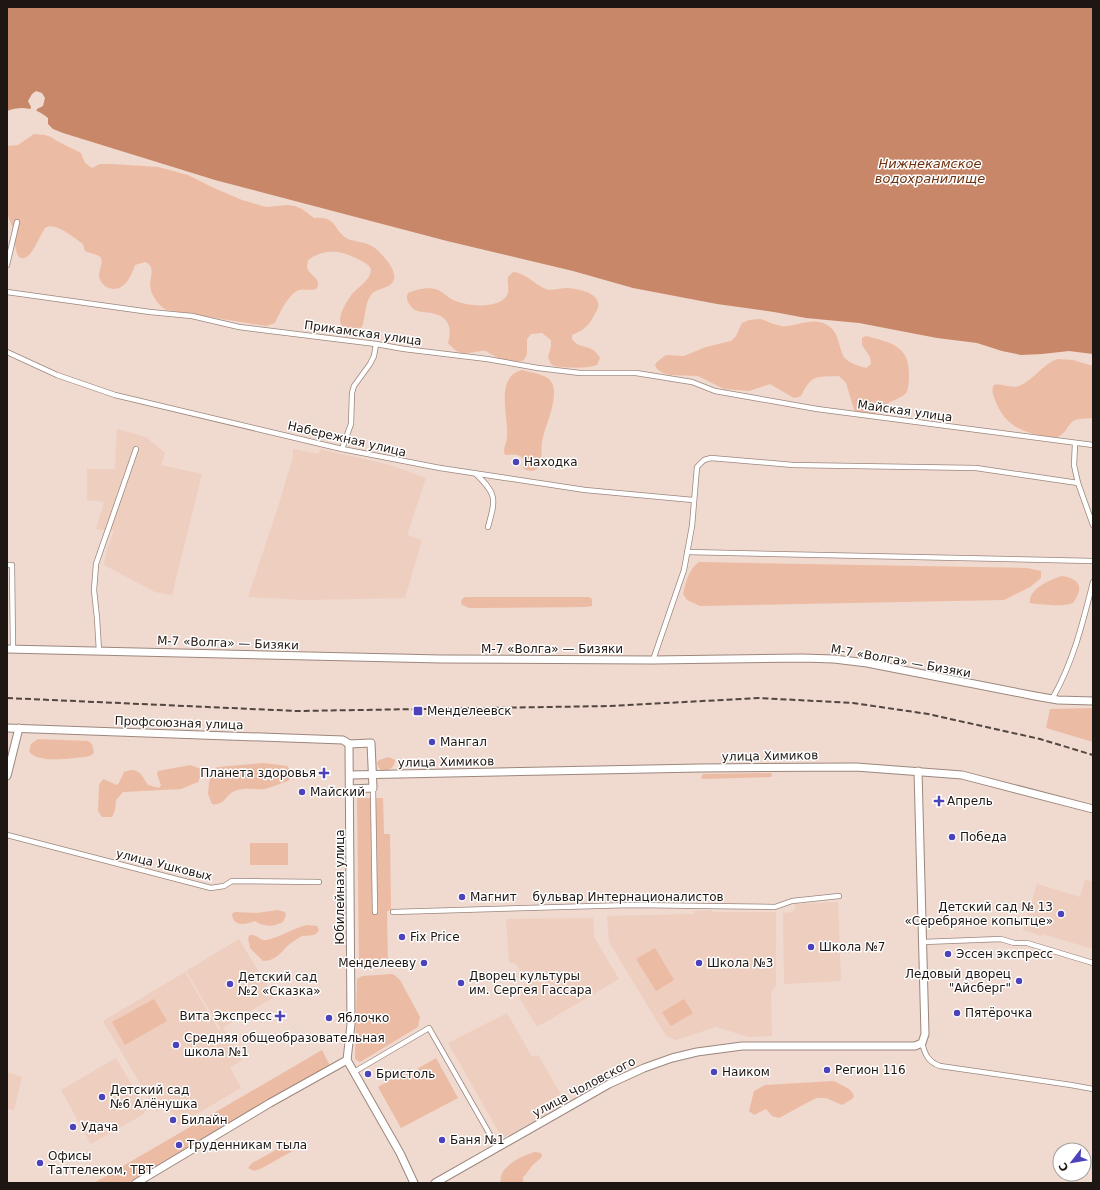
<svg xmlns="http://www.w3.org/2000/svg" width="1100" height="1190" viewBox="0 0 1100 1190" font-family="'DejaVu Sans',sans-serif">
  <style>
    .built { fill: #edcebf }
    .green { fill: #ecbba3 }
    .water { fill: #c78768 }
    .pier { fill: #f0d9ce }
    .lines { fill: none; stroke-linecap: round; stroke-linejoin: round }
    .street-casing { stroke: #9c877d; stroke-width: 6 }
    .secondary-casing { stroke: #9c877d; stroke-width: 9 }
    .street { stroke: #fff; stroke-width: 4.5 }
    .secondary { stroke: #fff; stroke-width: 7 }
    .rail { stroke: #524641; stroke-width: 2; stroke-dasharray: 6 3; stroke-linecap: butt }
    .poi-dot { fill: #4c43ba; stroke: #fff; stroke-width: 1.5 }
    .labels { text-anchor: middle; stroke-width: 3; stroke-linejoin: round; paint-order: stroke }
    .street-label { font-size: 12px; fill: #1e1612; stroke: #fff }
    .poi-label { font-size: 12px; fill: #1e1612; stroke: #fff; text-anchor: start }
    .water-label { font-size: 13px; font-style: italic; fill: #6d310f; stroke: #fff }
  </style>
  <rect width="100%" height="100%" fill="#f0d9ce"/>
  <!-- built -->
  <g class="built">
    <polygon points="117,429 146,437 165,453 161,465 202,474 172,595 155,592 104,565 107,549 114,531 96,529 104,502 87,500 87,469 115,469"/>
    <polygon points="293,449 319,454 320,449 390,465 426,478 407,535 422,540 405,598 305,600 248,597 278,507 293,457"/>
    <polygon points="1085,879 1093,882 1093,949 1043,934 1042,936 1023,930 1037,884 1080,897"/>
    <polygon points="838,902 841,981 784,984 783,913 792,912 795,909 795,904"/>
    <polygon points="712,910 712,912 776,912 776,985 771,992 772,1036 749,1037 716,1027 676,1040 666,1036 609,942 607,916 694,914 694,911"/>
    <polygon points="593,918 594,937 619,979 537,1027 515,990 526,984 527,981 516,964 509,962 506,919"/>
    <polygon points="239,939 274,997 221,1029 224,1029 242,1060 230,1068 241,1088 178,1125 167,1106 157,1112 103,1021 185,972 219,1031 221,1030 186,971"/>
    <polygon points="507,1013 532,1057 538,1055 566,1103 505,1137 501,1136 448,1043"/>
    <polygon points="116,1058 146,1109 144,1114 91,1144 61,1090"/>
    <polygon points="7,1072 22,1077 14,1110 7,1109"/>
  </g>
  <!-- green -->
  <g class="green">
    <path d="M 34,134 L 45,135 L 51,137 L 57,141 L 81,153 L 85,163 L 92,168 L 100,164 L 112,164 L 158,167 L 188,175 L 214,188 L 242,200 L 266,207 L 287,205 L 295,206 L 302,209 L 314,218 C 338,216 333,231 348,239 C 356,242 365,242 372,246 C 381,252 401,273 392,283 C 386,290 375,288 371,295 C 364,305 366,316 362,327 C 358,330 353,332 348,330 C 331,324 346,303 352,294 C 358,287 370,281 371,270 C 371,263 349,255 343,253 C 329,250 319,252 308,260 C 308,261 307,267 307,267 C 309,276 322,278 317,288 C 311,292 305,288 299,290 C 289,293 279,314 275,323 L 266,326 L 166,310 C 158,305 150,294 150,284 C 151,275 155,266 145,262 L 135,265 C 131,276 126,289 113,289 C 109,288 105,287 102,283 C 94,273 106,263 100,257 C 97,254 89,253 85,251 L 83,244 C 74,238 55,221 45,228 C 40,235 32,257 24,258 C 14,261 15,238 14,232 C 13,226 9,221 8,215 C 6,192 7,169 7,146 L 18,145 Z"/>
    <path d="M 513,272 C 526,273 534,284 546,289 C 552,291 561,288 567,288 C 580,289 606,294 596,312 C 589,325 586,329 572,335 L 572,339 C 580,351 591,342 600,358 L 597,365 C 584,369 567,368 554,366 L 551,364 L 548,357 L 551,347 L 551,340 L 542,333 L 531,334 L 527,339 L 527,354 L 524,360 C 511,366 497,358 486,351 C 468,350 464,361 448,343 C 452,330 450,318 435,314 C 426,311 415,314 410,305 C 407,301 406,298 408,293 C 415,290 426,287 435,289 C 441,290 447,297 453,300 C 465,306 500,310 507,295 C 510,290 507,283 508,277 Z"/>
    <path d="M 760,319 C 767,321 774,325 781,326 C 795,328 812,316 827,325 C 839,331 838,346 844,357 C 848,363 859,366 866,368 L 871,364 L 870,357 L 862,345 L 862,338 L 866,336 C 889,342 909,345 909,374 C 909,380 909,388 906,393 C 902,398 893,400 887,404 C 873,413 877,421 856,416 L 846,383 L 839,376 C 815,377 812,374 801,396 L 794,398 L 770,384 L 749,391 L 724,389 L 698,376 L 670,375 L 663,373 L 657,369 L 655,365 L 657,362 L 666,355 L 684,356 L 706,347 L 731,341 L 736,336 L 742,323 L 749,320 Z"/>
    <path d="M 1058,359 L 1073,360 L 1093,366 L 1093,418 C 1087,419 1080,418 1075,420 C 1067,424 1066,435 1057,437 C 1051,438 1044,436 1038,435 C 1016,430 1003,421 995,400 C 993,394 991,390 994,385 C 1003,383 1011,389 1019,386 C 1034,380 1042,364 1058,359 Z"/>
    <path d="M 522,370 C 531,373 548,374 552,383 C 559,397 546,424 543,437 C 540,446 543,456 540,465 C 539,468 536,469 533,471 L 526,470 L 523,468 L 525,464 C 523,453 514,454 505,455 C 502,448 507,444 507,437 C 509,417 494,377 522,370 Z"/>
    <path d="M 699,562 L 1027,568 L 1041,571 L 1041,578 L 1030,587 L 1004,600 L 700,606 L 687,600 L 683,594 C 686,582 688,570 699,562 Z"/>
    <path d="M 1062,576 C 1070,577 1081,581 1079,591 C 1078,595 1075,600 1073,603 C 1070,604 1066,605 1063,605 C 1058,606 1033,604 1030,603 C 1028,589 1051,579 1062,576 Z"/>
    <polygon points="465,597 589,597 592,599 592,606 585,607 469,608 462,605 461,602 462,599"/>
    <polygon points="1093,708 1093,742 1046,728 1050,709"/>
    <path d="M 38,739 L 88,741 L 92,744 L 94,752 L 92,755 L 85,757 C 71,758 36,764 29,751 L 31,744 Z"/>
    <path d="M 389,757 L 395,760 C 394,768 391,769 383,771 L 379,768 L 377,763 L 379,760 Z"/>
    <path d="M 264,763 L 287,766 C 292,770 292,777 288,781 C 280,783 271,788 264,789 C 254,790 245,787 235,791 C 225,795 225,806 212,804 L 208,794 L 209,783 L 213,769 L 218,767 Z"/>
    <path d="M 190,765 L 201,769 L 202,772 L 198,782 L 181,789 L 123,792 L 116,800 L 115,810 L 112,817 L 102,817 L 98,811 L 99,785 L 103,779 L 117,785 L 119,783 L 124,772 C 138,766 141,774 148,785 L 159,788 L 161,785 L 157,774 L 158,771 Z"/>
    <polygon points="771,773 772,775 771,777 703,779 701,778 703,774"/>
    <polygon points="357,798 383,798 384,834 390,834 391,910 387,911 388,968 359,968"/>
    <rect x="250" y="843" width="38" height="22"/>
    <path d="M 278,910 L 285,912 L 286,915 L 283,922 C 273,927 264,927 255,921 C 247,924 233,928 232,914 L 235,912 L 257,913 Z"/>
    <path d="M 307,925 L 317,926 L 319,930 C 316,937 309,935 302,936 C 299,937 297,939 294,941 C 282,948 279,961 263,961 L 250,948 L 248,938 L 250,935 C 258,934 260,942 267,940 C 281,937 293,928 307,925 Z"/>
    <polygon points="655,948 674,980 656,991 636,959"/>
    <polygon points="393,974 400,980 420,1017 418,1027 360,1062 355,1059 357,979 362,976"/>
    <polygon points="154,999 167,1021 125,1045 112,1022"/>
    <polygon points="684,999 693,1013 671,1026 662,1012"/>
    <polygon points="322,1050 330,1066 130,1183 94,1183"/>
    <polygon points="436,1058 458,1098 401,1128 378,1087 410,1068 412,1072"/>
    <polygon points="834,1081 849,1089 851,1091 854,1096 852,1099 842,1105 826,1098 816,1098 779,1118 772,1116 766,1109 754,1115 749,1111 754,1091 765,1085"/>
    <polygon points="298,1140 300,1142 298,1148 262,1168 254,1171 248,1168 252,1163 292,1141"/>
    <path d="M 535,1152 L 541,1153 L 542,1156 C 540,1160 538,1160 535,1163 C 530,1167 528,1173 523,1177 L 523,1183 L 501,1183 C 497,1167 523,1155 535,1152 Z"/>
  </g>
  <!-- water -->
  <path class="water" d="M 7,7 L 1093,7 L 1093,354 L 1069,351 L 1042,354 L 1021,355 L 1002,351 L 977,343 L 937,338 L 859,323 L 806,318 L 774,312 L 717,304 L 633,288 L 573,271 L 447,241 L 215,180 L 63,133 L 53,129 L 48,124 L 48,118 C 37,108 21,105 7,111 Z"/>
  <!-- pier -->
  <polygon class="pier" points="36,91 42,93 45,98 43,106 37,109 36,112 30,110 31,107 28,101 32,94"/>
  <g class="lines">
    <!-- street casing -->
    <g class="street-casing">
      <g id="street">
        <polyline points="7,265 17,222"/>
        <polyline points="7,292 150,312 192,316 239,327 376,344 404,349 487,359 538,368 580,373 636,373 692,382 715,391 817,409 1093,445"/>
        <polyline points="7,352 57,375 115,395 342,449 440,468 585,490 693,500"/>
        <polyline points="1075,444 1074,465 1078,483 1093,525"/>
        <polyline points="342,449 351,424 352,393 354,386 370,364 374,356 376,344"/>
        <path d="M 475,473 C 497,494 496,498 488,527"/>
        <polyline points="687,552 1093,561"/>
        <polyline points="7,565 12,565 13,649"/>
        <polyline points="99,651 97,618 94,590 96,564 136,449"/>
        <polyline points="653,660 684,570 692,526 697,467 704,460 711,458 793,465 976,468 1078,483"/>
        <path d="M 1052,699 C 1073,663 1083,622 1093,582"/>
        <polyline points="373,788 375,912"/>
        <polyline points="7,835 211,888 224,886 232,881 319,882"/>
        <polyline points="393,912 631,905 775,907 792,901 839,896"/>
        <polyline points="923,942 1001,939 1014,943 1027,943 1093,963"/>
        <path d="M 922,1043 C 925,1054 928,1062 940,1066 L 1071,1085 L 1093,1089"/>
        <polyline points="354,1072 429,1028 497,1147"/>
      </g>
    </g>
    <!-- secondary casing -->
    <g class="secondary-casing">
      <g id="secondary">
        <polyline points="7,649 441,659 653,660 802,658 834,659 867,663 1035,696 1058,700 1093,701"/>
        <polyline points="7,728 343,740 349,744"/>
        <polyline points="349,744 351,1024 347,1060 400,1153 414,1183"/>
        <polyline points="349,744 371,743 373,788 350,789"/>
        <polyline points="350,775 700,768 856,767 962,775 1093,809"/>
        <polyline points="7,776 19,728"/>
        <polyline points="136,1183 270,1103 347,1060"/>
        <polyline points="435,1183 609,1084 644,1068 672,1058 697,1052 742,1046 915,1046 922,1043 925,1034 918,771"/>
      </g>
    </g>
    <!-- street -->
    <use href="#street" class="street"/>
    <!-- secondary -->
    <use href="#secondary" class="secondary"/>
    <!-- rail -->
    <polyline class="rail" points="7,698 297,711 610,706 759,698 853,703 928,714 1040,739 1093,755"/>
  </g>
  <!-- markers -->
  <g class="poi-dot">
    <circle cx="516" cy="462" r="4"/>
    <rect x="413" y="706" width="10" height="10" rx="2"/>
    <circle cx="432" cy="742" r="4"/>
    <path d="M322 767h4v4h4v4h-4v4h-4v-4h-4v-4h4z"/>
    <circle cx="302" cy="792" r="4"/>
    <path d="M937 795h4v4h4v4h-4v4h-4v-4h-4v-4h4z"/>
    <circle cx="952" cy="837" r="4"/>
    <circle cx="462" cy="897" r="4"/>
    <circle cx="1061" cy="914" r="4"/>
    <circle cx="402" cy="937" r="4"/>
    <circle cx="811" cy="947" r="4"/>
    <circle cx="948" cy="954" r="4"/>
    <circle cx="424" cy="963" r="4"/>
    <circle cx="699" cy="963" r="4"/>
    <circle cx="1019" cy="981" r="4"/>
    <circle cx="461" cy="983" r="4"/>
    <circle cx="230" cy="984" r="4"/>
    <circle cx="957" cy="1013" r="4"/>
    <path d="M278 1010h4v4h4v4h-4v4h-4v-4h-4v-4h4z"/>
    <circle cx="329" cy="1018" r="4"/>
    <circle cx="176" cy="1045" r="4"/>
    <circle cx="827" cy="1070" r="4"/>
    <circle cx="714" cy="1072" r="4"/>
    <circle cx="368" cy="1074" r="4"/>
    <circle cx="102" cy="1097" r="4"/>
    <circle cx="173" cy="1120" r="4"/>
    <circle cx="73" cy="1127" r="4"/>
    <circle cx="442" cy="1140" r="4"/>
    <circle cx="179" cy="1145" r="4"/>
    <circle cx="40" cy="1163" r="4"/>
  </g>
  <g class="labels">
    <!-- street labels -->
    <g class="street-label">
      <text transform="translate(363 333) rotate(8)" y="4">Прикамская улица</text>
      <text transform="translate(905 411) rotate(8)" y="4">Майская улица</text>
      <text transform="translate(347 439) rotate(13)" y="4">Набережная улица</text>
      <text transform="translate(228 643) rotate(2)" y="4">М-7 «Волга» — Бизяки</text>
      <text x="552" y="653">М-7 «Волга» — Бизяки</text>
      <text transform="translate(901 661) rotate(10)" y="4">М-7 «Волга» — Бизяки</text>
      <text transform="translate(179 723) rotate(2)" y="4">Профсоюзная улица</text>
      <text transform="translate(770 756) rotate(-1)" y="4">улица Химиков</text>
      <text transform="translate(446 762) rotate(-1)" y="4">улица Химиков</text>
      <text transform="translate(164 865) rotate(14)" y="4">улица Ушковых</text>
      <text transform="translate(340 887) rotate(-90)" y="4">Юбилейная улица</text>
      <text x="628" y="901">бульвар Интернационалистов</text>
      <text transform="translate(584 1087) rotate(-28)" y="4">улица Чоловского</text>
    </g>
    <!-- poi labels -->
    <g class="poi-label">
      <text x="524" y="466">Находка</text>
      <text x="427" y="715">Менделеевск</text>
      <text x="440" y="746">Мангал</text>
      <text x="316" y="777" text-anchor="end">Планета здоровья</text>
      <text x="310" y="796">Майский</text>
      <text x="947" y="805">Апрель</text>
      <text x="960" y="841">Победа</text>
      <text x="470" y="901">Магнит</text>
      <text x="1053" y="911" text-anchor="end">Детский сад № 13<tspan x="1053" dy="14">«Серебряное копытце»</tspan></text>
      <text x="410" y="941">Fix Price</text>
      <text x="819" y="951">Школа №7</text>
      <text x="956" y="958">Эссен экспресс</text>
      <text x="416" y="967" text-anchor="end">Менделееву</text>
      <text x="707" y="967">Школа №3</text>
      <text x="1011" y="978" text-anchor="end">Ледовый дворец<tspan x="1011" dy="14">"Айсберг"</tspan></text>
      <text x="469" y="980">Дворец культуры<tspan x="469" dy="14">им. Сергея Гассара</tspan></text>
      <text x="238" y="981">Детский сад<tspan x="238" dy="14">№2 «Сказка»</tspan></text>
      <text x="965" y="1017">Пятёрочка</text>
      <text x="272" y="1020" text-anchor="end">Вита Экспресс</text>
      <text x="337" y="1022">Яблочко</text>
      <text x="184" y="1042">Средняя общеобразовательная<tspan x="184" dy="14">школа №1</tspan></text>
      <text x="835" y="1074">Регион 116</text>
      <text x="722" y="1076">Наиком</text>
      <text x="376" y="1078">Бристоль</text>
      <text x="110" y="1094">Детский сад<tspan x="110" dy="14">№6 Алёнушка</tspan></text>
      <text x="181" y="1124">Билайн</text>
      <text x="81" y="1131">Удача</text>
      <text x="450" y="1144">Баня №1</text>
      <text x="187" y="1149">Труденникам тыла</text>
      <text x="48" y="1160">Офисы<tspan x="48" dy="14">Таттелеком, ТВТ</tspan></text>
    </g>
    <!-- water labels -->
    <g class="water-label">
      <text x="930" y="168">Нижнекамское<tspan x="930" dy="15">водохранилище</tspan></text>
    </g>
  </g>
  <!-- border -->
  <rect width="1100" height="1190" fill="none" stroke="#1e1612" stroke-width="16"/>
  <!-- north arrow -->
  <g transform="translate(1072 1162) rotate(239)"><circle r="19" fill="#ffffff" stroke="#a5a2a0"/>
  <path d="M0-3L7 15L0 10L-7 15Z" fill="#4c43ba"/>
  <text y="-6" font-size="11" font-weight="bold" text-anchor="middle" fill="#1e1612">С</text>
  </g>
</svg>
